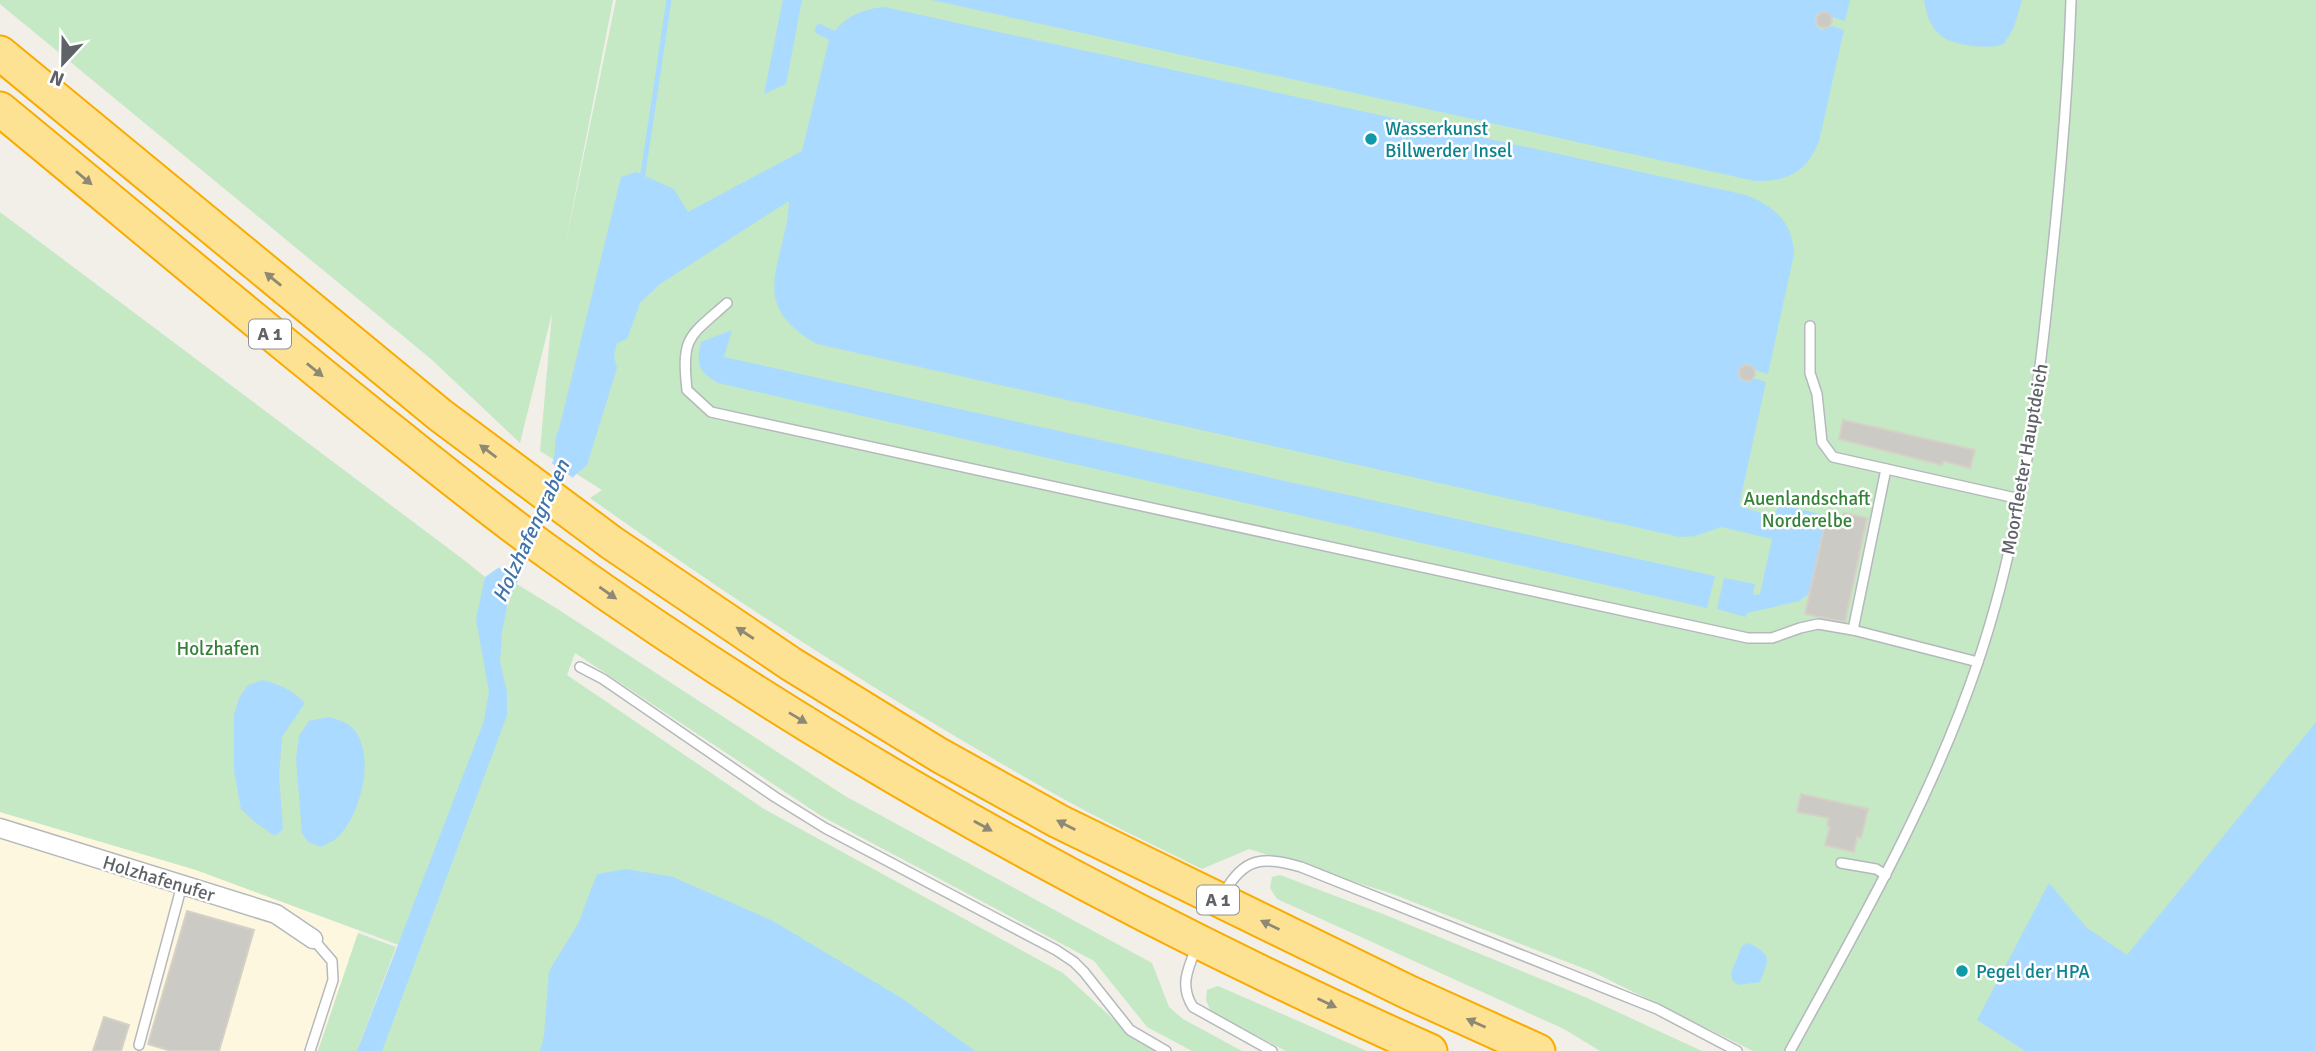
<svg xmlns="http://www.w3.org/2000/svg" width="2316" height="1051" viewBox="0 0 2316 1051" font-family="Signika,sans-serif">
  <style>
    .commercial { fill: #fef7e0 }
    .green { fill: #c5e8c5 }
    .water { fill: #aadaff }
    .pier { fill: #f1efe8 }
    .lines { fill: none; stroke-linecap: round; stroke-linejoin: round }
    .stream { stroke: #aadaff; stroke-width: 5 }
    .building { fill: #cccac5; stroke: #d6d1c6; stroke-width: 2 }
    .lane-casing { stroke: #b5b8bc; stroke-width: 12 }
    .street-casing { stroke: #b5b8bc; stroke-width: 21 }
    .highway-casing { stroke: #f9ab00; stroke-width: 37 }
    .lane { stroke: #fff; stroke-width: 9 }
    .street { stroke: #fff; stroke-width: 18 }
    .highway { stroke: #fde293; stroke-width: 33 }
    .oneway { fill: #8e8975 }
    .culture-dot { fill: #0f9aa8; stroke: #fff; stroke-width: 2.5 }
    .labels { text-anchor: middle; stroke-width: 5; stroke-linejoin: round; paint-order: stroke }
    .shield { fill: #fff; stroke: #8f9295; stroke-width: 2 }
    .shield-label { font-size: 18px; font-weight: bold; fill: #5f6368 }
    .culture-label { font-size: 19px; fill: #0d838f; stroke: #fff; text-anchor: start }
    .street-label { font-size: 19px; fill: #5f6368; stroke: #fff }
    .park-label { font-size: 19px; fill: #348238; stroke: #fff }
    .water-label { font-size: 21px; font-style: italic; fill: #4174aa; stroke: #fff }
  </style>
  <rect width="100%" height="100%" fill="#f1efe8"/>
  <!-- commercial -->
  <polygon class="commercial" points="0,812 196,870 359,931 317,1051 0,1051"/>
  <!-- green -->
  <g class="green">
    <path d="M 0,0 L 613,0 L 564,251 L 616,0 L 2316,0 L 2316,1051 L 1753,1051 L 1593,972 L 1390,893 L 1249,849 L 1202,869 C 1152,844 1100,820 1051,792 C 892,702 738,604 590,498 L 602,490 L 540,451 L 552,313 L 520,443 L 431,359 L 0,4 Z"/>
    <polygon points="0,212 464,560 485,577 484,583 507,609 515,583 559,610 845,796 1152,963 1169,1007 1183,1019 1242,1051 1192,1051 1147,1027 1094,961 823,817 575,653 567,675 764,809 1063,973 1135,1039 1158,1051 376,1051 418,952 196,870 0,812"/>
    <polygon points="1280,875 1383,914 1585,997 1702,1051 1600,1051 1564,1029 1277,899 1270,888 1272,877"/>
    <polygon points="358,933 396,947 357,1051 318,1051"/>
    <polygon points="1218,986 1367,1051 1286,1051 1211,1012 1206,1000 1207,990"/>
  </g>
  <!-- water -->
  <g class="water">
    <polygon points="783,0 802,0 786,84 764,94"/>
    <path d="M 932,0 L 1850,0 L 1845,21 L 1832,17 L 1826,12 L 1816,15 C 1814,22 1815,26 1822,30 L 1832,26 L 1844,30 L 1819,141 C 1807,172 1787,182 1755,181 Z"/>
    <path d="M 1924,0 L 2022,0 L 2014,27 L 2004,44 C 1989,50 1953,46 1940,35 C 1930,27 1926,12 1924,0 Z"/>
    <path d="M 884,7 L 1746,195 C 1776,207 1792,222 1794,254 L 1768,374 L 1755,370 L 1749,366 L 1740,368 L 1739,373 L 1744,381 L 1754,378 L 1766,382 L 1739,506 L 1774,517 L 1777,509 L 1784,505 L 1827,516 L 1810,593 L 1799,601 L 1747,613 L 1746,617 L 1717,609 L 1724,578 L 1755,584 L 1753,595 L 1760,594 L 1772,539 L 1721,527 L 1695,536 L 1680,537 L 817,344 C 743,302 787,263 789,201 L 660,284 L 640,303 L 627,339 L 617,343 L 614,356 L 617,368 L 587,465 L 574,476 L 509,598 L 502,632 L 500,662 L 507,692 L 507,715 L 382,1051 L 357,1051 L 484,721 L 489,691 L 476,619 L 485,577 L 498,568 L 553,461 C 557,449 553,440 559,429 L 621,177 L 636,172 L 674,189 L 688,212 L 802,151 L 829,40 L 814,32 L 818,23 L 835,31 C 847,15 865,9 884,7 Z"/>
    <path d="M 732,330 L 724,357 L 1715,576 L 1707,608 L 718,383 C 698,372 696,364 701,342 Z"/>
    <path d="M 263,680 C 280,685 293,690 305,703 L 282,737 L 279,776 L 283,829 L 275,836 L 256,823 L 241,809 L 234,771 L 234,715 L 239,698 L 248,685 Z"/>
    <path d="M 329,717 C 335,719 343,721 349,725 C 379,748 361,817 336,839 C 332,842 326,844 321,847 L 308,842 L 302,833 L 296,759 L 299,736 L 309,721 Z"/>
    <polygon points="2316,722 2316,1051 2025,1051 1977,1020 2049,883 2087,928 2127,955"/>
    <polygon points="626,869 673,877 773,921 903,999 975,1051 540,1051 544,1036 549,971 578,924 597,874"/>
    <path d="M 1749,943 C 1773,956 1769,958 1760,982 L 1738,985 L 1732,980 L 1731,973 L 1742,946 Z"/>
  </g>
  <!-- pier -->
  <polygon class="pier" points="550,462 576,480 520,581 496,566"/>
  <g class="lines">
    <!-- stream -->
    <polyline class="stream" points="642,180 669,0"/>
  </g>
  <!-- building -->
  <g class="building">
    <circle cx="1824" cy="20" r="8"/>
    <circle cx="1747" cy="373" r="8"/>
    <polygon points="1843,420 1975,450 1970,468 1943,461 1942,465 1839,439"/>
    <polygon points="1844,513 1867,518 1845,622 1805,614 1827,516 1843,519"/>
    <polygon points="1801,794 1868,809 1861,838 1857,837 1854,852 1825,845 1830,827 1827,826 1829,818 1797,812"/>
    <polygon points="187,911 254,930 219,1051 171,1051 148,1044"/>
    <polygon points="104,1017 129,1025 121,1051 93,1051"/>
  </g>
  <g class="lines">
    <!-- lane casing -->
    <g class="lane-casing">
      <g id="lane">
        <path d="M 727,303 C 689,337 681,336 687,390 L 711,412 L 1748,638 L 1772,638 L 1800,628 L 1818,624 L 1853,630 L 1978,662"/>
        <polyline points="1810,326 1810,373 1817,394 1822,442 1833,457 2020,499"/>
        <polyline points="1853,630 1886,469"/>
        <polyline points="580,667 603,679 775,797 825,828 1056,950 1074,962 1084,972 1130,1030 1166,1051"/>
        <polyline points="1841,863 1876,869 1886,875"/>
        <path d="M 1224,893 C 1244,857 1263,856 1301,867 L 1657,1009 L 1737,1051"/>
        <path d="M 1197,946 C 1188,968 1179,986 1193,1007 L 1272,1051"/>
        <polyline points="139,1045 182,885"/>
        <polyline points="310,1051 333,980 332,961 313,939"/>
        <path d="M 1790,1051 C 1859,925 1932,799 1978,662 C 2020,538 2037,406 2050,276 C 2060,184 2068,92 2071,0"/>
      </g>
    </g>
    <!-- street casing -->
    <g class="street-casing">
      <polyline id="street" points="0,828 276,914 313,939"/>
    </g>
    <!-- highway casing -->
    <g class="highway-casing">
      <g id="highway">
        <polyline points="0,53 440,415 612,543 791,664 939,755 1058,821 1410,993 1538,1051"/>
        <path d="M 0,109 C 129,215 256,323 387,427 C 441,470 495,514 551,554 C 824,750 1123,914 1430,1051"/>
      </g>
    </g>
    <!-- lane -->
    <use href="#lane" class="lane"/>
    <!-- street -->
    <use href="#street" class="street"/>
    <!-- highway -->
    <use href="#highway" class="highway"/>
  </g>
  <!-- one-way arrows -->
  <defs><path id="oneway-solid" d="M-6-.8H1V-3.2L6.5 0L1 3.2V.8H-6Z" transform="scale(1.75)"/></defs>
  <g class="oneway">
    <use href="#oneway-solid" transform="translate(84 178) rotate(40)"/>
    <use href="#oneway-solid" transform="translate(273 279) rotate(-141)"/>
    <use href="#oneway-solid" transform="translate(315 370) rotate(39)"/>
    <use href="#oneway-solid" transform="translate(488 451) rotate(-143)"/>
    <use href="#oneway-solid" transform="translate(608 593) rotate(35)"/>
    <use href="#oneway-solid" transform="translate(745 633) rotate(-147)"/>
    <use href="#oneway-solid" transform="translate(798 718) rotate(31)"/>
    <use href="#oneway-solid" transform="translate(1066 825) rotate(-153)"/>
    <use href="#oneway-solid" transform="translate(983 826) rotate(29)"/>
    <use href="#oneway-solid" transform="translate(1270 925) rotate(-154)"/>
    <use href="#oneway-solid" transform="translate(1327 1003) rotate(26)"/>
    <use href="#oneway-solid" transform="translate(1476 1023) rotate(-156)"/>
  </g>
  <!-- markers -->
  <g class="culture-dot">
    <circle cx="1371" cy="139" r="7"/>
    <circle cx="1962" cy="971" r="7"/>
  </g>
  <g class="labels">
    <!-- shield labels -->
    <g class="shield">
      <rect x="249" y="319.5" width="42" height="29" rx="5"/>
      <rect x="1197" y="885.5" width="42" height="29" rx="5"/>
    </g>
    <g class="shield-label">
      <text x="270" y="340">A 1</text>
      <text x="1218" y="906">A 1</text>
    </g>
    <!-- culture labels -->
    <g class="culture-label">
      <text x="1385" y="135">Wasserkunst<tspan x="1385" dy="22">Billwerder Insel</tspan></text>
      <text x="1976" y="978">Pegel der HPA</text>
    </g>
    <!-- street labels -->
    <g class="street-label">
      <text transform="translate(2024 459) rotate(-80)" y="7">Moorfleeter Hauptdeich</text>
      <text transform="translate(159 878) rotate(17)" y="7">Holzhafenufer</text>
    </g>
    <!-- park labels -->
    <g class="park-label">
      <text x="1807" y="505">Auenlandschaft<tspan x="1807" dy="22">Norderelbe</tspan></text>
      <text x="218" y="655">Holzhafen</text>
    </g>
    <!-- water labels -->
    <g class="water-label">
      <text transform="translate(531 531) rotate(-65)" y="7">Holzhafengraben</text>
    </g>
  </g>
  <!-- north arrow -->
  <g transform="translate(63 63) rotate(202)" stroke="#ffffff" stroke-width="5" paint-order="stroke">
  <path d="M0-5L12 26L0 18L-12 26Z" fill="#5f6368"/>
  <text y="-10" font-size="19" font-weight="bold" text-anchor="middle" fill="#5f6368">N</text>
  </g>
</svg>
